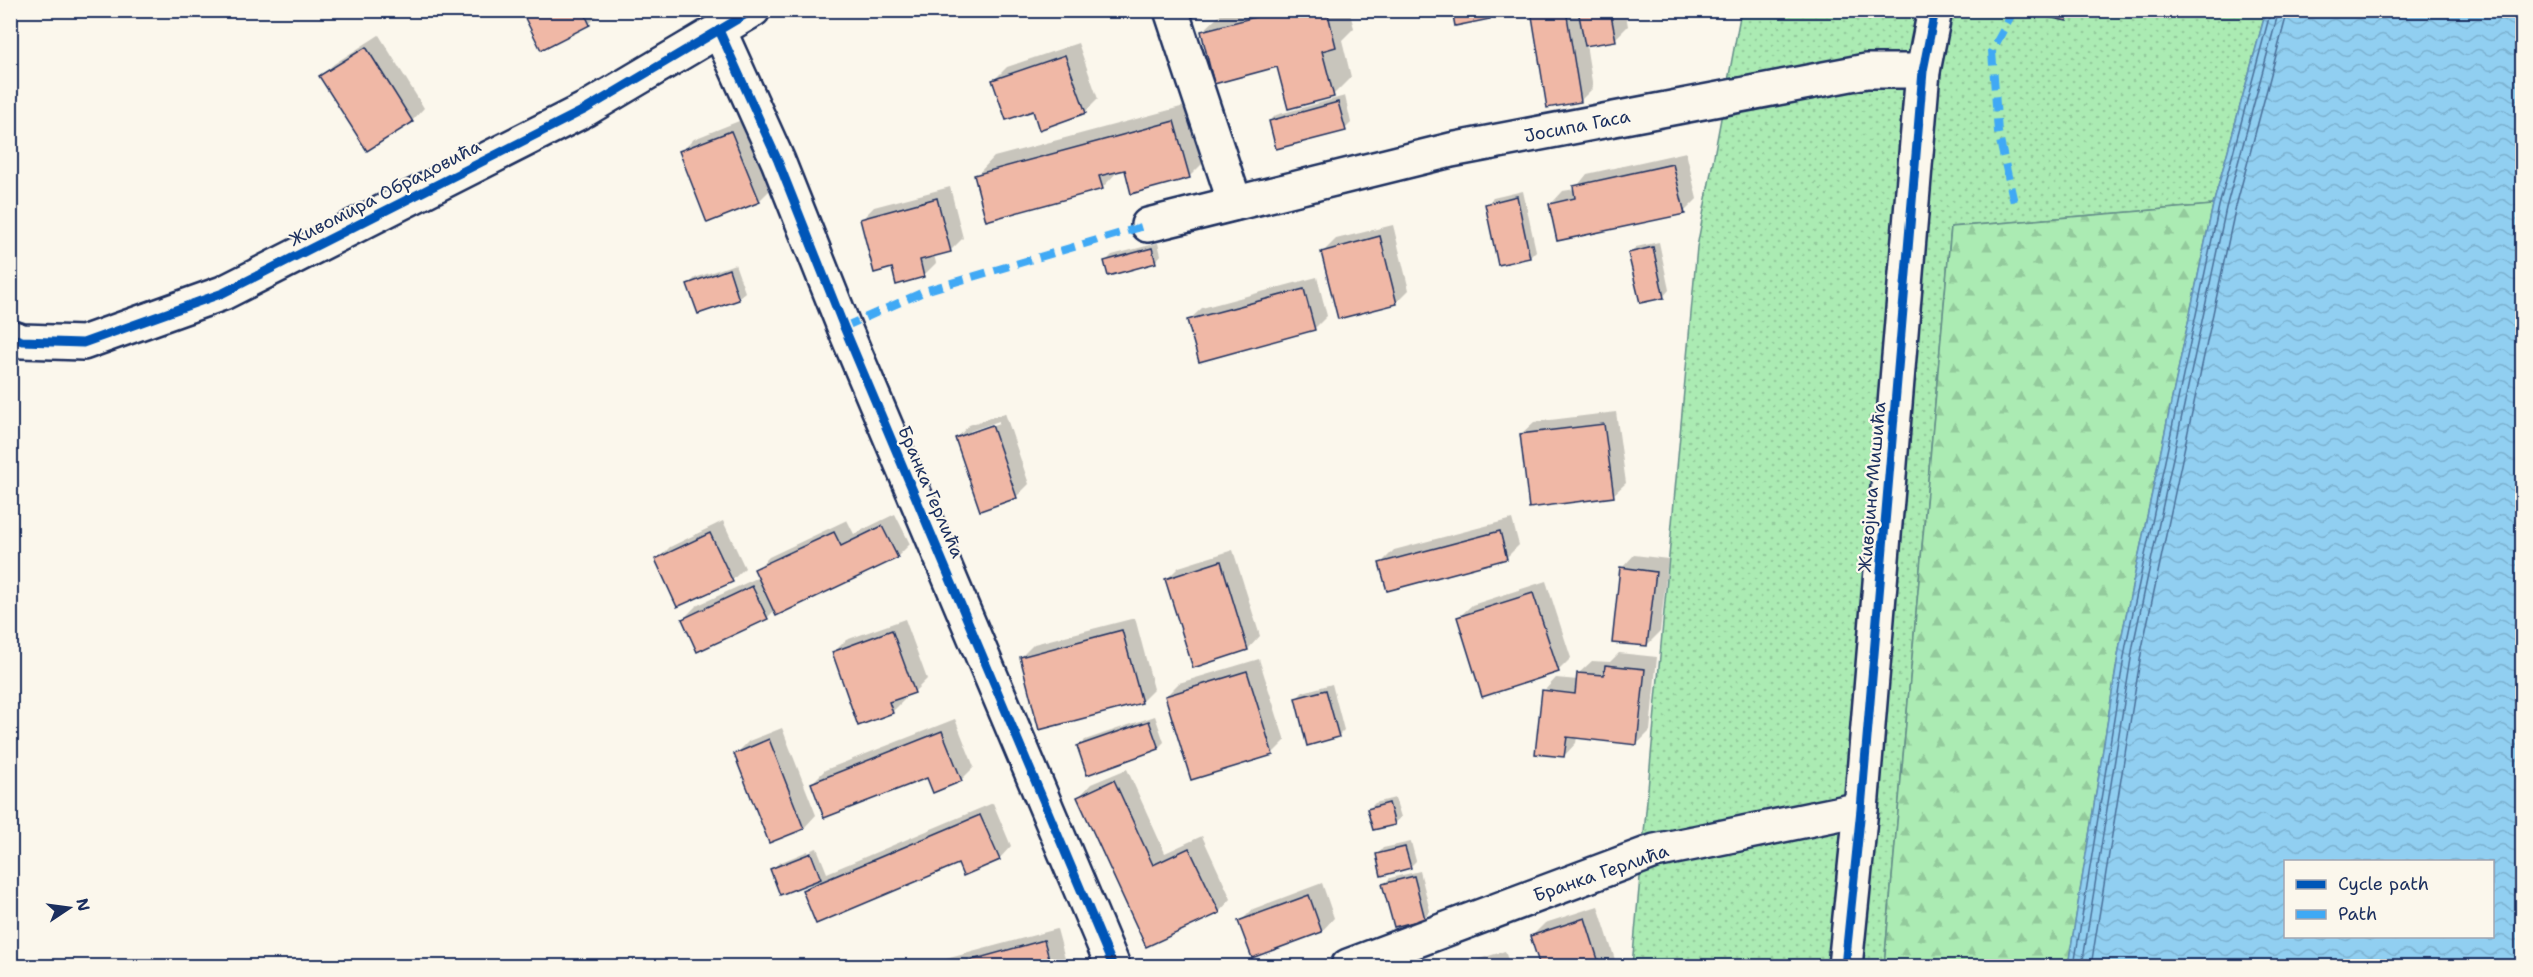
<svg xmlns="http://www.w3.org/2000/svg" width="2533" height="977" viewBox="0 0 2533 977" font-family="'Shantell Sans',sans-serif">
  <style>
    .grass { fill: url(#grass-dots); stroke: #638d88; stroke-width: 1.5 }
    .forest { fill: url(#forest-firs); stroke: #638d88; stroke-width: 1.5 }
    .water { fill: url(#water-waves); stroke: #628fb6; stroke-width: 1.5; fill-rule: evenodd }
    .shadow { fill: #0003; fill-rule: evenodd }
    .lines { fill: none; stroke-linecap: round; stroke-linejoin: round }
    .shore { stroke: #4a6f99; stroke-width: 1.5 }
    .building { fill: #f0b8a6; stroke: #1b2f5e; stroke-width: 1.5 }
    .minor-casing { stroke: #1b2f5e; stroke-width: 38 }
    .minor { stroke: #fbf7ec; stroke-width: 33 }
    .quiet { stroke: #3fa9f5; stroke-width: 8; stroke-dasharray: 15 8; stroke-linecap: butt }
    .cycleway-casing { stroke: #fbf7ec; stroke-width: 13 }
    .cycleway { stroke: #0057b8; stroke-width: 9 }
    .labels { text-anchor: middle; stroke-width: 4.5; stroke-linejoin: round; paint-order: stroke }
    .street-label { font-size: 18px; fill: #1b2f5e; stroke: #fbf7ec }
  </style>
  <defs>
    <pattern id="grass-dots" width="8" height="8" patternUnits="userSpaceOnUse" patternTransform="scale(1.5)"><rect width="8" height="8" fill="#abebb3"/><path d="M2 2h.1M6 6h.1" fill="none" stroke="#93ca9c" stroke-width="1.8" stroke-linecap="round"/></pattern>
    <pattern id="forest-firs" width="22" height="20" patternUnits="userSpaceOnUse" patternTransform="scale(1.5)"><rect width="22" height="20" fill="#abebb3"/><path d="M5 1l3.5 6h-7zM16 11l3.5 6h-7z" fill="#93ca9c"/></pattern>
    <pattern id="water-waves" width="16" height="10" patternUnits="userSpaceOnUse" patternTransform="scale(1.5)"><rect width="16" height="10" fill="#91cff1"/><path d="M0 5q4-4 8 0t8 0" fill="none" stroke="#7cb2d1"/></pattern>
  </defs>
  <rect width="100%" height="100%" fill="#fbf7ec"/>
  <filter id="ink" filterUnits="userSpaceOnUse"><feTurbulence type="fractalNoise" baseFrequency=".0167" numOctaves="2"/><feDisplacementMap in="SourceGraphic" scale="12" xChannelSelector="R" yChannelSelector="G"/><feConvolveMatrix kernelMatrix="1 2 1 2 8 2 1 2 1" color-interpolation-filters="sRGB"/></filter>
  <g filter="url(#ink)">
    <!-- grass -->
    <polygon class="grass" points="1741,11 2266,11 2213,205 1951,227 1884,966 1632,966 1697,247"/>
    <!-- forest -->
    <polygon class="forest" points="2213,205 2120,644 2068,966 1884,966 1951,227"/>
    <!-- water -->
    <path class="water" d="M 2266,11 L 2522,11 L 2522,966 L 2068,966 L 2120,644 L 2213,205 ZM 2286,862 L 2492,862 L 2492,936 L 2286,936 Z"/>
    <!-- shadow -->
    <g class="shadow">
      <polygon points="522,10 602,10 602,11 589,24"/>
      <polygon points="1233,10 1349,10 1354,28 1342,40 1351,77 1333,95 1278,65 1202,32 1221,14"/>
      <polygon points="1454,10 1496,10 1489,18"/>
      <polygon points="1533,10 1625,10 1628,26 1615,39 1586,44 1593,88 1580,101"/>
      <polygon points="2023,10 2076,10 2067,19"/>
      <polygon points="379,35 424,108 412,121 321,76 334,64"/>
      <polygon points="1078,43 1098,99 1085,112 1034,109 994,80 1007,67"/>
      <polygon points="1345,96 1351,123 1345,129 1270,121 1276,115"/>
      <polygon points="1192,104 1207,159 1189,177 1120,169 1102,188 976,176 994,157"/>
      <polygon points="744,119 772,188 759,201 681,152 694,139"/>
      <polygon points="1686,152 1697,199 1684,212 1551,204 1563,191 1575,189 1587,174"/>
      <polygon points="950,187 963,238 950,251 934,255 936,263 923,276 893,266 861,220 874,207"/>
      <polygon points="1523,191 1536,251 1530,257 1487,204 1493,198"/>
      <polygon points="1393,225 1409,290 1396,303 1323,252 1336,239"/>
      <polygon points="1659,242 1669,290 1663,297 1630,253 1636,247"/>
      <polygon points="1158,243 1161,255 1155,262 1106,261 1112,255"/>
      <polygon points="735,264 745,292 738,298 689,284 695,278"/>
      <polygon points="1317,277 1327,316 1314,329 1189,320 1202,308"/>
      <polygon points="1616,412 1626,483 1613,495 1521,434 1534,422"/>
      <path d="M 1005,413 L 1029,484 L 1016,497 L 957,438 L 969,425 ZM 999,421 L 999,424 L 970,434 L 970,431 Z"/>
      <polygon points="895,514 910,544 897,557 775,610 767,618 683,619 696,606 759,577 756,570 769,557 847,520 854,534"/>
      <polygon points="1512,519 1519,545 1506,558 1381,563 1394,550"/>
      <polygon points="723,521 745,568 732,580 657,560 670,547"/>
      <polygon points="1233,550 1260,636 1248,649 1167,579 1179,567"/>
      <polygon points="1634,555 1668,559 1660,632 1647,645 1622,568"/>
      <polygon points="1546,581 1571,658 1558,671 1459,617 1472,605"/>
      <polygon points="1135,618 1154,689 1141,702 1021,657 1034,644"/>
      <polygon points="905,619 927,679 914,692 903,695 905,699 892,712 833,653 846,640"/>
      <polygon points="1619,653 1657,657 1650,731 1637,744 1577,737 1576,743 1564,756 1544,691 1556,678 1578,680 1579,673 1592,661 1610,662"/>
      <polygon points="1259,659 1285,741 1272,754 1166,696 1179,683"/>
      <polygon points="1332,684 1344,730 1338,736 1296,699 1303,692"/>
      <polygon points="1155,716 1164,742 1158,748 1079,747 1085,740"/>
      <polygon points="955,719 974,767 961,780 928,776 812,783 825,770"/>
      <polygon points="782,728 816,815 804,828 770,841 736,754 749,741"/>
      <polygon points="1127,769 1165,853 1202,836 1231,899 1219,912 1147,945 1079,797 1091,784"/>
      <polygon points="1395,798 1401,817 1394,823 1369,809 1375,803"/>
      <polygon points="993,803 1011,846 999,859 959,862 804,891 814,880 772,869 779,863 808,851 818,877 821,877 811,850 817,848 827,873"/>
      <polygon points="1411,842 1416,861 1410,867 1377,855 1383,848"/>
      <polygon points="1420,871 1430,911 1424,918 1384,884 1390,878"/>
      <polygon points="1322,883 1334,918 1322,931 1240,922 1253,909"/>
      <polygon points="1598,906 1617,966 1541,966 1532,936 1545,923"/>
      <polygon points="1057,929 1067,966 920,966"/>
      <polygon points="1505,951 1510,966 1456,966"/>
      <polygon points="890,960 892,966 875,966"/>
    </g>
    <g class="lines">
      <!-- shore -->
      <g class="shore">
        <polyline points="2074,966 2126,645 2219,206 2271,10"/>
        <polyline points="2082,966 2133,646 2226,208 2279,10"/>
        <polyline points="2091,966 2142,648 2235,210 2288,10"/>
      </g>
    </g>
    <!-- building -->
    <g class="building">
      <polygon points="521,10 583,10 590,25 541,50"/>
      <polygon points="1177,10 1213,10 1213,12 1180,20"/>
      <polygon points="1262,10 1327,10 1336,47 1322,51 1334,97 1288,109 1277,67 1214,84 1201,31 1263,15"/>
      <polygon points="1452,10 1488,10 1490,19 1455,26"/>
      <polygon points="1531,10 1566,10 1581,102 1547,108"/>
      <polygon points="1578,10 1610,10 1616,41 1585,46"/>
      <polygon points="2016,10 2069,10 2067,21"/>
      <polygon points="366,47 413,122 367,151 319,76"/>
      <polygon points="1065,55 1086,113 1039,130 1033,111 1006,120 992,80"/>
      <polygon points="1338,102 1346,131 1276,149 1269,121"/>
      <polygon points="1174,121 1190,178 1131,194 1125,170 1099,176 1103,189 986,221 974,175"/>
      <polygon points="731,131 760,202 707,223 679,151"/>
      <polygon points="1673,164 1685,214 1557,241 1549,204 1575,198 1573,186"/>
      <polygon points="1517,196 1530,258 1498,265 1485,204"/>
      <polygon points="937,198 951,252 920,260 924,277 896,285 892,268 874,273 860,219"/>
      <polygon points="1380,236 1397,304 1338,319 1321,252"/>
      <polygon points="1653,247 1664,298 1640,303 1628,253"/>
      <polygon points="1152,248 1156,263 1108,276 1104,261"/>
      <polygon points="729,269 739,300 698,314 687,284"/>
      <polygon points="1304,289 1315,330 1199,362 1187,320"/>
      <polygon points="1604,424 1614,497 1529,508 1520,434"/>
      <polygon points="992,425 1017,498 980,511 955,438"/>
      <polygon points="882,526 898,558 776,616 754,569 834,532 841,546"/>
      <polygon points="1500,531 1507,559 1387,591 1379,563"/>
      <polygon points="710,533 733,582 677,607 655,559"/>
      <polygon points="1221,561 1248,650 1193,668 1165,579"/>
      <polygon points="1620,567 1656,572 1647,646 1612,643"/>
      <polygon points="752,586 768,619 697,652 682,619"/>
      <polygon points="1533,593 1559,672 1482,697 1457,617"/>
      <polygon points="892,630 915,693 889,702 893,713 858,726 832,652"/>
      <polygon points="1122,630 1142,703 1039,730 1020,657"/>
      <polygon points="1605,665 1645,669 1637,745 1567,737 1564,757 1535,754 1542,690 1575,694 1577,673 1604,675"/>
      <polygon points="1247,671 1273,755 1191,780 1165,696"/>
      <polygon points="1326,690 1339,737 1307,746 1295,698"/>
      <polygon points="1149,721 1159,749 1087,775 1077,746"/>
      <polygon points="942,731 962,781 933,793 927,778 824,818 811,783"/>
      <polygon points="769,739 804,829 769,843 734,754"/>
      <polygon points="1114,780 1153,865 1189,848 1220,913 1146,947 1077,797"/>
      <polygon points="1389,803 1395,825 1373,830 1367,809"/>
      <polygon points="980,815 1000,860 963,876 958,864 816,924 802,890"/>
      <polygon points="1405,847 1411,868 1381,876 1376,854"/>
      <polygon points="811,853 821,879 780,895 770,869"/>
      <polygon points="1414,876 1425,919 1394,927 1382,884"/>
      <polygon points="1309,895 1322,932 1252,958 1238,921"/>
      <polygon points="1585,918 1600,966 1540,966 1530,936"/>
      <polygon points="1044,940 1051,966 950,966"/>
    </g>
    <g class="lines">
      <!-- minor casing -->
      <g class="minor-casing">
        <g id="minor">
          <polyline points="1171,10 1235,203"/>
          <polyline points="719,30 778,161 844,327 1113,966"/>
          <polyline points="1148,225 1451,150 1866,71 1923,71"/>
          <polyline points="10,337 22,341 83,343 223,293 586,109 753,10"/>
          <polyline points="1348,966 1655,851 1861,809"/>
          <polyline points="1845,966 1861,809 1923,71 1935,10"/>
        </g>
      </g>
      <!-- minor -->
      <use href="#minor" class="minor"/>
      <!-- quiet -->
      <g class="quiet">
        <polyline points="2014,10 1992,51 1998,132 2015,207"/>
        <polyline points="844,327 928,290 1148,225"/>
      </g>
      <!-- cycleway casing -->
      <g class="cycleway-casing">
        <g id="cycleway">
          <polyline points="719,30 778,161 844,327 1113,966"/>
          <polyline points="10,337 22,341 83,343 223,293 586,109 753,10"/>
          <polyline points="1845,966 1861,809 1923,71 1935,10"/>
        </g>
      </g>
      <!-- cycleway -->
      <use href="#cycleway" class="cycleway"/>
    </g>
  </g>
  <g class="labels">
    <!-- street labels -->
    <g class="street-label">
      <text transform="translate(1577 126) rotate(-11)" y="6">Јосипа Гаса</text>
      <text transform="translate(385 193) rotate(-27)" y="6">Живомира Обрадовића</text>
      <text transform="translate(1872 487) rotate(-85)" y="6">Живојина Мишића</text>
      <text transform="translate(931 492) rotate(67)" y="6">Бранка Герлића</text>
      <text transform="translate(1601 873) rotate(-19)" y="6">Бранка Герлића</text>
    </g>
  </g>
  <!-- margin -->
  <rect width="2533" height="977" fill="none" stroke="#fbf7ec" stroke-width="36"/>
  <rect x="18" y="18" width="2497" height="941" fill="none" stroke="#1b2f5e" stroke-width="2" filter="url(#ink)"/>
  <!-- legend -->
  <rect x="2284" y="860" width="210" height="78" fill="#fbf7ec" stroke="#a1a7b3" stroke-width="1.5"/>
  <rect x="2296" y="880" width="30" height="9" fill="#0057b8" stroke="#a1a7b3" stroke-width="1.5"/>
  <text x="2338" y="890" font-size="18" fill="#1b2f5e">Cycle path</text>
  <rect x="2296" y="910" width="30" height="9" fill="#3fa9f5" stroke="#a1a7b3" stroke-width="1.5"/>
  <text x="2338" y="920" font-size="18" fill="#1b2f5e">Path</text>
  <!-- north arrow -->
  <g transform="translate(69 908) rotate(77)" stroke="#fbf7ec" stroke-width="4.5" paint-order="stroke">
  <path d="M0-4.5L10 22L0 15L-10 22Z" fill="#1b2f5e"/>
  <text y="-9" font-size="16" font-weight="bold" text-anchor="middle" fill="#1b2f5e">N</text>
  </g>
</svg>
